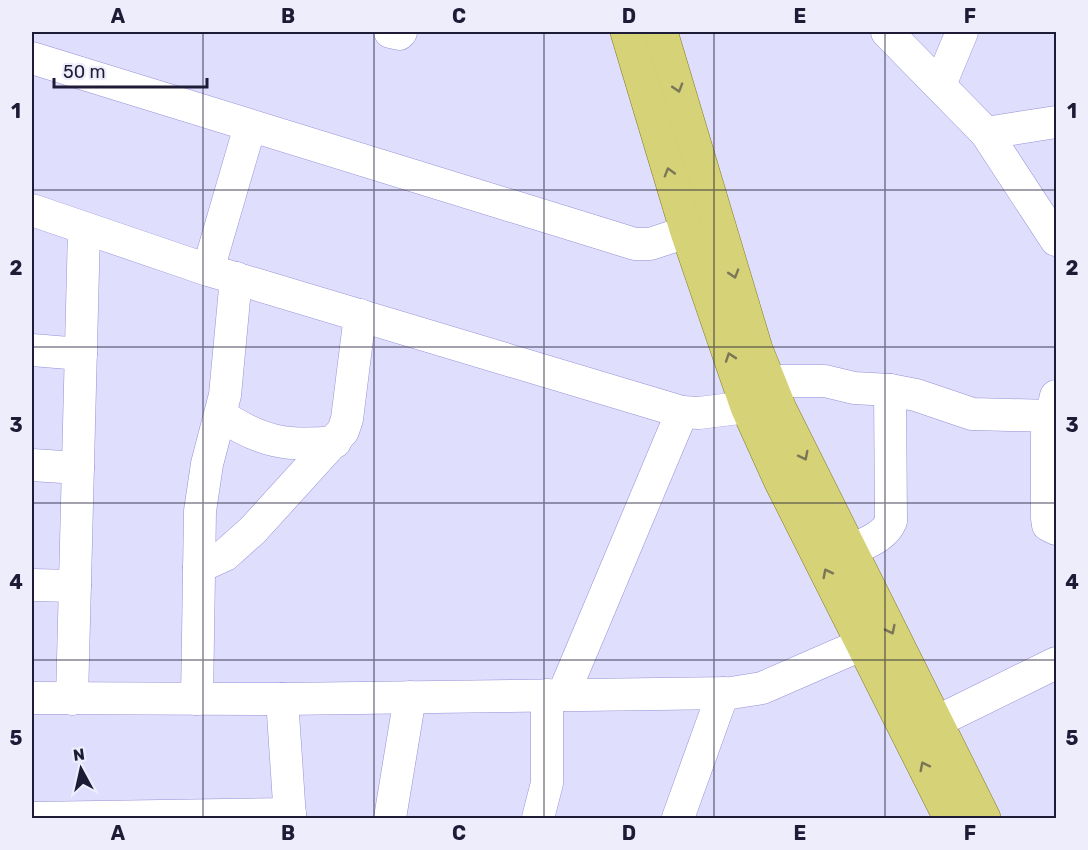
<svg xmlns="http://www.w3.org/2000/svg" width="1088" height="850" viewBox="0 0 1088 850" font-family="Rubik,sans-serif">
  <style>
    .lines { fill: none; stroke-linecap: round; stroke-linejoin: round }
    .minor-casing { stroke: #9691d7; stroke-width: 33 }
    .major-casing { stroke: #837e26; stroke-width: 34 }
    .minor { stroke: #fff; stroke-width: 32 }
    .major { stroke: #d6d278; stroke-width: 33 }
    .oneway { stroke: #7a7657 }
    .grid { fill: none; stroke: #1e1b36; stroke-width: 1.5; stroke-opacity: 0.55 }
    .neatline { fill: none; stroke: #1e1b36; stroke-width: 2 }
    .grid-label { font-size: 20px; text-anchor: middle; font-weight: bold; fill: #1e1b36 }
  </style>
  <rect width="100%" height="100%" fill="#dfdefc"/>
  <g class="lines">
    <!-- minor casing -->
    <g class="minor-casing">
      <g id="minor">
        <polyline points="390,32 399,34 401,32"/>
        <polyline points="887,32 986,133 1056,240"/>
        <polyline points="32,58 635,244 650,244 687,232"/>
        <polyline points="940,85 962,32"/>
        <polyline points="986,133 1056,122"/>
        <polyline points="32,210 208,270 682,412 699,413 747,407"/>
        <polyline points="208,270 250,126"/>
        <polyline points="32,350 81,354"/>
        <polyline points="769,381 825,381 854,388 890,390 916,395 972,414 1051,416"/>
        <polyline points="1056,396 1047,434 1047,518 1048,525 1056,529"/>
        <path d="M 221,415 C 260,442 288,447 335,442"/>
        <polyline points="32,465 78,468"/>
        <path d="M 851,550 C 865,543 885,537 891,521 L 890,390"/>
        <polyline points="199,567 225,555 253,530 343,431 347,419 360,315"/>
        <polyline points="32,585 75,586"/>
        <polyline points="563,695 682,412"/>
        <polyline points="32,698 282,699 731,693 762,688 863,644"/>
        <polyline points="72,699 84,230"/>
        <polyline points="197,699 200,511 207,464 225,395 236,278"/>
        <polyline points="282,699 290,818"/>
        <polyline points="936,722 1056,663"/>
        <polyline points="32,818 290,814"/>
        <polyline points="390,818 410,697"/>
        <polyline points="538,818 547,783 547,695"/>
        <polyline points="678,818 723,693"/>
      </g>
    </g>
    <!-- major casing -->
    <g class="major-casing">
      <g id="major">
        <polyline points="627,32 687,232 747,407 780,480 950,818"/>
        <polyline points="661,32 756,349 780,409 984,818"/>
      </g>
    </g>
    <!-- minor -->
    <use href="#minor" class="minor"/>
    <!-- major -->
    <use href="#major" class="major"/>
  </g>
  <!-- one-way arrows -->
  <defs><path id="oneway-chevron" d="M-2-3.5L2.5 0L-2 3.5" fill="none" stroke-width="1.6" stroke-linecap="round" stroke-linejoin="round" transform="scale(1.5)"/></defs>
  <g class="oneway">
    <use href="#oneway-chevron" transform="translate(678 88) rotate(73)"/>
    <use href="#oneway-chevron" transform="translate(669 172) rotate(-106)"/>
    <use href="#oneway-chevron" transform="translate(734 274) rotate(73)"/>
    <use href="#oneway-chevron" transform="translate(730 357) rotate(-109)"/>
    <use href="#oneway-chevron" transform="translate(804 456) rotate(63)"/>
    <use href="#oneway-chevron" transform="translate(827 573) rotate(-117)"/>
    <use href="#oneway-chevron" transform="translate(891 630) rotate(64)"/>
    <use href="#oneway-chevron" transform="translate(924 766) rotate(-117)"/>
  </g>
  <!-- grid -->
  <path class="grid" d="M 203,32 L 203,818M 374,32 L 374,818M 544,32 L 544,818M 714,32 L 714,818M 885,32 L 885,818M 32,190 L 1056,190M 32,347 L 1056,347M 32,503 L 1056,503M 32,660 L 1056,660"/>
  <!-- border -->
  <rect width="1088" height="850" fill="none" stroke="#ededfc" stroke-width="66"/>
  <!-- north arrow -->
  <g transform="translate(81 769) rotate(352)" stroke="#ededfc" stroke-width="4.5" paint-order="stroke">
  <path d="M0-4.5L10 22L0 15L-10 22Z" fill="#1e1b36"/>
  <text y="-9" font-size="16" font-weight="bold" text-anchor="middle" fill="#1e1b36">N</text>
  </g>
  <!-- scale -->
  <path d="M54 78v9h153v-9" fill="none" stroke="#1e1b36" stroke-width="3"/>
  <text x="63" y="78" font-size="18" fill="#1e1b36" stroke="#ededfc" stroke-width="4.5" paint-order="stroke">50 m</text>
  <rect x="33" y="33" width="1022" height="784" class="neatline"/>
  <g class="grid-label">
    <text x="118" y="23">A</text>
    <text x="288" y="23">B</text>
    <text x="459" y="23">C</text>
    <text x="629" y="23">D</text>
    <text x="800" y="23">E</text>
    <text x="970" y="23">F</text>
    <text x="16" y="118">1</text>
    <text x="1072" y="118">1</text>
    <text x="16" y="275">2</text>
    <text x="1072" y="275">2</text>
    <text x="16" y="432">3</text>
    <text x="1072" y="432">3</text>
    <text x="16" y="589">4</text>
    <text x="1072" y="589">4</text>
    <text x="16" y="745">5</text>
    <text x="1072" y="745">5</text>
    <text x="118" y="840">A</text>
    <text x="288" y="840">B</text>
    <text x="459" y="840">C</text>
    <text x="629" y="840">D</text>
    <text x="800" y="840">E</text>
    <text x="970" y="840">F</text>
  </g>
</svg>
